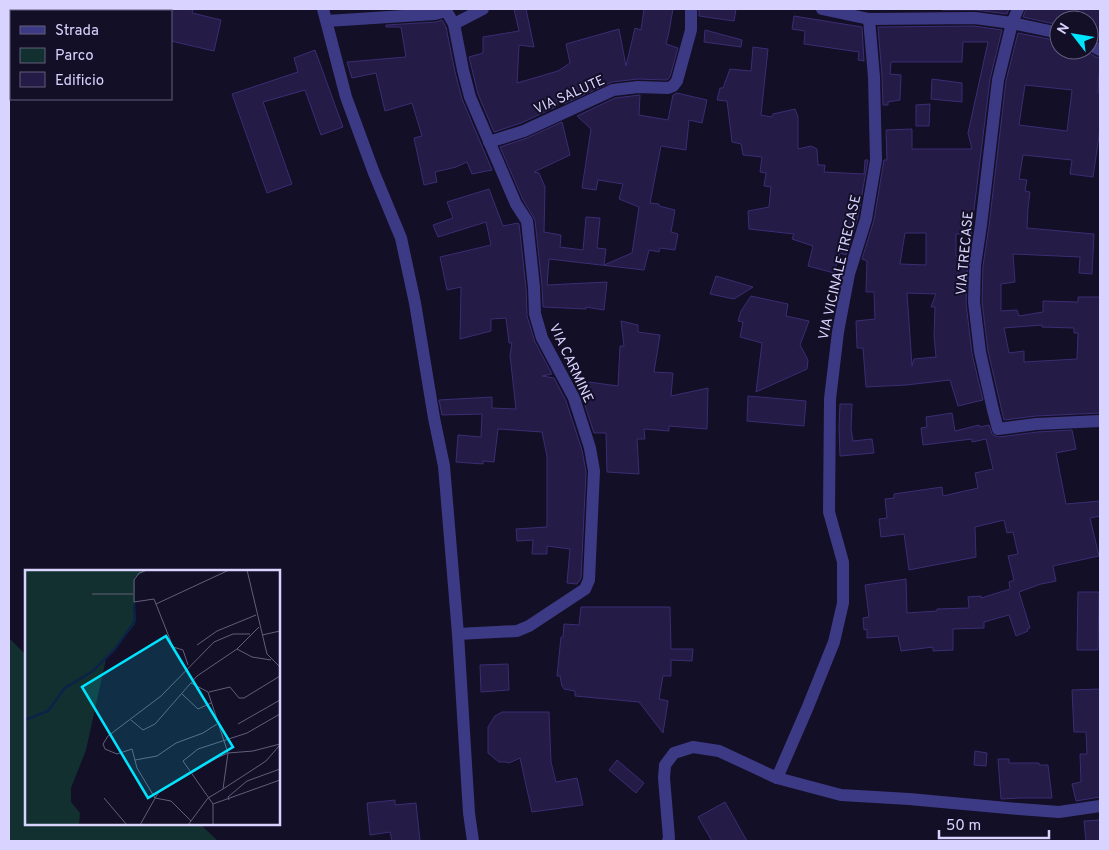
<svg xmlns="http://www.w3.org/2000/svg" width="1109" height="850" viewBox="0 0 1109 850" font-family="Overpass,sans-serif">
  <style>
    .green { fill: #12302f }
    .building { fill: #241b47; stroke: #3b2d73; fill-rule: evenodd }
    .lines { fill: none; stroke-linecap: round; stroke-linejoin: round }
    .minor { stroke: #3d3a85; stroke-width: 12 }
    .labels { text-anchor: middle; stroke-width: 4; stroke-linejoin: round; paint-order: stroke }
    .street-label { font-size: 14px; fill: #d9d4ff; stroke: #130f26 }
    .inset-river { fill: none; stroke: #0c2248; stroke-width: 2.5 }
    .inset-road { fill: none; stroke: #625e7d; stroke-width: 1 }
    .view { fill: #00e5ff; fill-opacity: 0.15; stroke: #00e5ff; stroke-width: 2.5 }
    .inset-edge { fill: none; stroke: #d9d4ff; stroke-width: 2.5 }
  </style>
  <rect width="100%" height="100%" fill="#130f26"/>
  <!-- green -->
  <polygon class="green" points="9,638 26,655 26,824 200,824 218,841 9,841"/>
  <!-- building -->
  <g class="building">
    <polygon points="171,9 193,9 192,13 221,20 214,51 171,41"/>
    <polygon points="514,9 526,9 534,47 519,45 517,83 558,71 570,63 566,44 619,29 626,66 635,28 641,30 644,9 673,9 669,32 666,44 678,48 670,77 667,80 638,79 612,82 564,104 556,96 558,106 521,123 494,132 478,94 469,57 483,53 483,37 519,31"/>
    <polygon points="699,9 736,9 734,21 699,16"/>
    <polygon points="943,9 1009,9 1007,14 976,10 942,10"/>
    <polygon points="1026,9 1100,9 1100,41 1089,36 1089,20 1059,20 1059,25 1023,17"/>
    <polygon points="794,16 862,27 864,61 858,60 859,52 804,44 805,31 792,29"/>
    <polygon points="442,20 446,27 455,72 462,99 492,170 472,174 467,162 456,167 435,172 437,182 424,185 414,138 422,136 412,103 385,111 376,73 352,78 347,62 406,57 401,27 386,27 386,25 436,22"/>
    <path d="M 974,26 L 1002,30 L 990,79 L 971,234 L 956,234 L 956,256 L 968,256 L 966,303 L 972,354 L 983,400 L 958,406 L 950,380 L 906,385 L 866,387 L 863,348 L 857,348 L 856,321 L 875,319 L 874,292 L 866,292 L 867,261 L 862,259 L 874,220 L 884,160 L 887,160 L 886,130 L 912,129 L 912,149 L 972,149 L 968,133 L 988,42 L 963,42 L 962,62 L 891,62 L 890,74 L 901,75 L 900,100 L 888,102 L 888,105 L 883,105 L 882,76 L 878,27 ZM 905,233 L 926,233 L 926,265 L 900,264 ZM 907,293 L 936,294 L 931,307 L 935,307 L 934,336 L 936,357 L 914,359 L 912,366 Z"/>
    <polygon points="705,30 742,40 741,47 704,42"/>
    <path d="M 1018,33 L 1059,41 L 1059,50 L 1084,50 L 1096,57 L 1100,58 L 1098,93 L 1100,93 L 1100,129 L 1093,177 L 1070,174 L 1072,160 L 1023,155 L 1019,179 L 1027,180 L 1025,191 L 1030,192 L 1028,208 L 1027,228 L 1094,234 L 1092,274 L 1079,273 L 1080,257 L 1013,254 L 1015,282 L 1001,284 L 1001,311 L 1017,310 L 1019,316 L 1043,312 L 1043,301 L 1078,302 L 1078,297 L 1100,297 L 1100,413 L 1036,416 L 1004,420 L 988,351 L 982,302 L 983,266 L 989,226 L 1006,81 ZM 1025,85 L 1072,90 L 1067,131 L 1019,125 ZM 1042,325 L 1042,327 L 1074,328 L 1074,333 L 1078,333 L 1077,359 L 1024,362 L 1024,351 L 1009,353 L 1004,328 Z"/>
    <polygon points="753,47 768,49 761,115 772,117 773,114 795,109 798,117 798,149 811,146 817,149 818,165 825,165 824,172 864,174 865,160 868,160 858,217 846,255 840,253 834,273 808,266 813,246 792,239 794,234 749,229 748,211 769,207 771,187 764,186 766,173 760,172 762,157 743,155 741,144 732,142 727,101 717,100 720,88 723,88 730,69 751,71"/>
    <polygon points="315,50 343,127 321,135 305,90 263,102 292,184 267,193 232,94 298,72 294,58"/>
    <polygon points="932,79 962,83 962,102 931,99"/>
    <polygon points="677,93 707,100 702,123 689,120 686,150 661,146 650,203 659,204 659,206 675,210 671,232 678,234 675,250 660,248 659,252 649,250 644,270 549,259 547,285 607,282 604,310 586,307 586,309 543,307 542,286 535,220 523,200 500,147 527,138 562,122 570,155 534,172 539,173 545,187 544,232 561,235 560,247 583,250 586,217 600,218 597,248 606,249 604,265 632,253 639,207 619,199 623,184 598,180 596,190 582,188 591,129 577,116 615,98 640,95 639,115 668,120 673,95"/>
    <polygon points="930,104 929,126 916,126 916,105"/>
    <polygon points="489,189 503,226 518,223 519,224 526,288 527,316 535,342 552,374 542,376 554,378 566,401 582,450 586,472 581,578 577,584 567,583 570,549 547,546 547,554 532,554 533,540 517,541 516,529 547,527 547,456 542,432 498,429 494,462 483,461 483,464 456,462 458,435 481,437 482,414 442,415 439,400 492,397 492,408 516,409 510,355 512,343 509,343 506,318 491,319 491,331 460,339 461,287 447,290 440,257 491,245 486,222 438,237 433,225 453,218 447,202"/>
    <polygon points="716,276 753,287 734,299 710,294"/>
    <polygon points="751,296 788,304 786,316 809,321 800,345 808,360 807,369 756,392 762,343 740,337 743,322 738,321 741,311"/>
    <polygon points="621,321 638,325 638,332 660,335 654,372 673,373 671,396 708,388 707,429 669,426 669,431 644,429 645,439 637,439 639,474 607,472 606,433 594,433 582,396 574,380 618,386 620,346 624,346"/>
    <polygon points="748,396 806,401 804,426 747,421"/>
    <polygon points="840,404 852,404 851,429 853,441 872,439 874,453 840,456 839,428"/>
    <polygon points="952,413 955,431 979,425 980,427 989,425 992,434 995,436 999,437 1037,432 1072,430 1076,449 1056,453 1066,504 1100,501 1100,516 1090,518 1099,556 1053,566 1056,581 1041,584 1019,592 1030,628 1027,629 1028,631 1016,636 1009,615 984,622 984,628 953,629 953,650 933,651 933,647 901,651 898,636 867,638 867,629 864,630 863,618 869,617 865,585 906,579 907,613 937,611 937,609 969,608 968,597 981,596 981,598 1010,589 1009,582 1014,580 1008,556 1018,554 1013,532 1007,533 1004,520 975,527 976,557 909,570 904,534 881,537 879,519 887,518 885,499 894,498 894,494 942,487 943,496 978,488 975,473 993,469 986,439 972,442 972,439 923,445 921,428 927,427 926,417"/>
    <polygon points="1078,592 1099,592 1098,650 1077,650"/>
    <polygon points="581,607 670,607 671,649 693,649 692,661 671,660 671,676 663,676 659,699 668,701 663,733 639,702 575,696 575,691 564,689 562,686 560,676 557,676 561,637 563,637 564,624 579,625"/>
    <polygon points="508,664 509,690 481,692 480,665"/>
    <polygon points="1100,689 1100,797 1076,801 1072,784 1081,782 1080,754 1087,754 1086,732 1074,732 1072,690"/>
    <polygon points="502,712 549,712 551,762 556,782 577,778 583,805 532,812 520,758 509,763 506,762 499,762 488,753 488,727 495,716"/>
    <polygon points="975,751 987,753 986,766 974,765"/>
    <polygon points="998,759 1009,759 1009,763 1039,763 1039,765 1048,765 1052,798 1020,798 1001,799"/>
    <polygon points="617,760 644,783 636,793 609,770"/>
    <polygon points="395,800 395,805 416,803 420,841 392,841 390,832 370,835 367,803"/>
    <polygon points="725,802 747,841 712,841 698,817"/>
    <polygon points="1100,820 1100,841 1086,841 1084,821"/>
  </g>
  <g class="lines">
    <!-- minor -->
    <g class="minor">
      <polyline points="323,9 346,97 374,173 401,238 415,303 434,418 444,466 458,634 469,813 473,841"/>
      <polyline points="445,9 454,24 463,70 470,97 516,204 527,221 534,287 535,314 542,338 574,398 590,448 594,471 589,580 585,589 529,626 517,631 458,634"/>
      <polyline points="822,9 869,19 975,18 1012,23 1059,33"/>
      <polyline points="1018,9 1012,23 998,80 981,225 975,265 974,302 980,352 993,410 998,429 1036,424 1100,421"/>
      <polyline points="327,21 435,14 446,11"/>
      <polyline points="454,24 483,9"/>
      <polyline points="1089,44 1100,50"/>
      <polyline points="489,142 524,131 613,90 638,87 668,88 673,86 677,81 691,30 691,9"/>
      <polyline points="777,778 807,709 834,642 843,603 843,562 829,512 830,399 838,332 849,274 866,219 876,160 874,77 869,19"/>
      <polyline points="668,841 669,838 664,778 665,765 674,753 693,747 719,751 777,778 841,795 909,799 1019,809 1059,812 1100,806"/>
    </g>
  </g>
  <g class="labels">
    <!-- street labels -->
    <g class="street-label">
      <text transform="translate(569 94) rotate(-24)" y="5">VIA SALUTE</text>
      <text transform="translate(964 253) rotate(-85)" y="5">VIA TRECASE</text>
      <text transform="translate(839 267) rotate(-77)" y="5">VIA VICINALE TRECASE</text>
      <text transform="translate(572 363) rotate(65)" y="5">VIA CARMINE</text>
    </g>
  </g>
  <!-- overview -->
  <g transform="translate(25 570)">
    <rect width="255" height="255" fill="#130f26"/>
    <path d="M 0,0 L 123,0 L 110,7 L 110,54 L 81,89 L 61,180 L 46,218 L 46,232 L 55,243 L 54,255 L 0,255 Z" fill="#12302f"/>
    <path class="inset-river" d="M 0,150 L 23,141 L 40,118 L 68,101 L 90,79 L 110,51 L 109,34"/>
    <path class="inset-road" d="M 122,0 L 114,3 L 109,10 L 109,32 L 129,29 L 148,77 L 158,80 L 163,95M 222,0 L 242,84 L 255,97M 67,24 L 108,24M 131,34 L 204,0M 237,65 L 255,61M 172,75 L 192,61 L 231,45M 212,79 L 234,57M 184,122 L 205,117 L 214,128 L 219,128 L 255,106M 157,124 L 173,139 L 186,133M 106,150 L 118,160 L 130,154 L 172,106 L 212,79 L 227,87 L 246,90M 213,154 L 255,130M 110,190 L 132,186 L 151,173 L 178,163 L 192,154M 198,219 L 241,191 L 254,176M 79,228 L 102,255M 204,230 L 203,227 L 222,211 L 255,199M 188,234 L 158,191 L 173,179 L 222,163 L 255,144M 188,234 L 255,210M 188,234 L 188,255M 166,251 L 146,231 L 130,228 L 112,198 L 107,179 L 92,184 L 80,179 L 78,174 L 83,166 L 136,126 L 189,72 L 208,64 L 225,64M 115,255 L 133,223 L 192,188 L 203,183 L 228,181 L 255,174M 163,255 L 183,228 L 198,219 L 203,183 L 183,122 L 166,113"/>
    <path class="view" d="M 141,66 L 208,177 L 123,228 L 57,117 Z"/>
    <rect width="255" height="255" class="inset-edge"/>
  </g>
  <!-- border -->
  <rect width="1109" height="850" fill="none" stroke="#d9d4ff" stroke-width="20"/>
  <!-- legend -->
  <rect x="10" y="10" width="162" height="90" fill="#130f26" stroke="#625e7d"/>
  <rect x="20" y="26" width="25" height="8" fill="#3d3a85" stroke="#625e7d"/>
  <text x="55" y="35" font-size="15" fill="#d9d4ff">Strada</text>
  <rect x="20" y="48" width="25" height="15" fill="#12302f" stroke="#625e7d"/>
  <text x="55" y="60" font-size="15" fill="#d9d4ff">Parco</text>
  <rect x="20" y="72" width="25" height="15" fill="#241b47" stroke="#625e7d"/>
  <text x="55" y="85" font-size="15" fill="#d9d4ff">Edificio</text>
  <!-- north arrow -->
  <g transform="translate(1074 35) rotate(301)"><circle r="24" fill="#130f26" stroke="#625e7d"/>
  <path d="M0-4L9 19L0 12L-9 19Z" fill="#00e5ff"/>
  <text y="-8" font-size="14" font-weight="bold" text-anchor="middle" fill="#d9d4ff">N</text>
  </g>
  <!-- scale -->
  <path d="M939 830v8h110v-8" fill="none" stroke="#d9d4ff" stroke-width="2.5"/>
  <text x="946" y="830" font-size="15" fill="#d9d4ff" stroke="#130f26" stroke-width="4" paint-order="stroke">50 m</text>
</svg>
